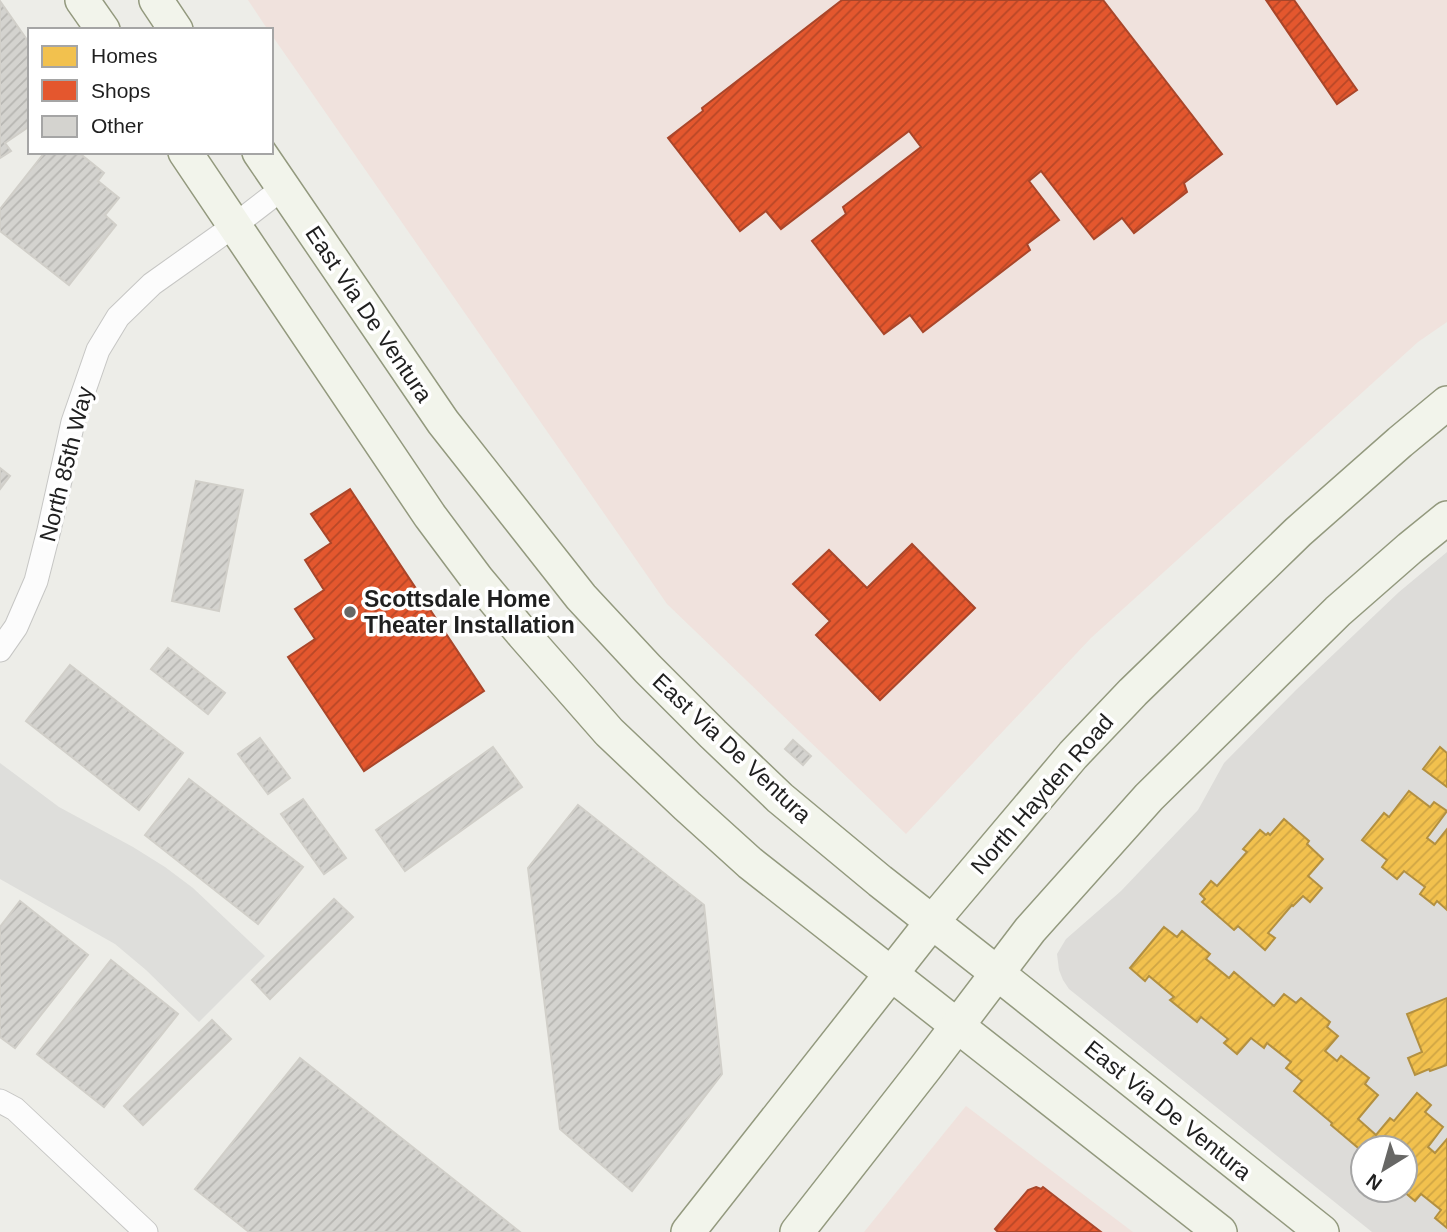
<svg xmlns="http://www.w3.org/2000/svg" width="1447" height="1232" viewBox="0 0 1447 1232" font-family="Helvetica,sans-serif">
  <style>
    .residential { fill: #dddcd9; fill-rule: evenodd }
    .commercial { fill: #f0e2dd }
    .parking { fill: #dededb }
    .homes { fill: url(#homes-hatch); stroke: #b39040; stroke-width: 2 }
    .shops { fill: url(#shops-hatch); stroke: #a9462a; stroke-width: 2 }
    .building { fill: url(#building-hatch); stroke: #d1cfc9; stroke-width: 2 }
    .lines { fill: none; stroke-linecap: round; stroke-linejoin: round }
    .street-casing { stroke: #c6c6c4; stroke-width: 25 }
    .secondary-casing { stroke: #93997e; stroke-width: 36 }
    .street { stroke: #fcfcfc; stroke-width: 23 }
    .secondary { stroke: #f2f4eb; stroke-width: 33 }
    .poi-dot { fill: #676765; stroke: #fff; stroke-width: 2.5 }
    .labels { text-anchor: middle; stroke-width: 7; stroke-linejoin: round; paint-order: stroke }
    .street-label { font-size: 23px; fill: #1f1f1f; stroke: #fff }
    .poi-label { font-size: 23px; font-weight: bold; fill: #1f1f1f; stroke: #fff; text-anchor: start }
  </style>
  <defs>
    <pattern id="homes-hatch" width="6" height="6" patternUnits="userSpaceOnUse" patternTransform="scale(1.75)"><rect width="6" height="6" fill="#f2c14e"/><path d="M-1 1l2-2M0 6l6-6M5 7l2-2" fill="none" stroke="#cfa544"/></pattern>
    <pattern id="shops-hatch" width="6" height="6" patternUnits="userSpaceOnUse" patternTransform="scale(1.75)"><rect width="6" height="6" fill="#e4572e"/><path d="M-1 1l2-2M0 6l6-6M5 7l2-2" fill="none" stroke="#b84727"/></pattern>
    <pattern id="building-hatch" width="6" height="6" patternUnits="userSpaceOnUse" patternTransform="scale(1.75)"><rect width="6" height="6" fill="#d4d3cf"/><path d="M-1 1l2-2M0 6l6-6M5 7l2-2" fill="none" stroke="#b6b5b1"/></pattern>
  </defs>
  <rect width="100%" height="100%" fill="#edede8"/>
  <!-- residential -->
  <path class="residential" d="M 1447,552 L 1447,1232 L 1372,1232 L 1069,989 L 1063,980 L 1059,970 L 1057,954 L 1066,939 L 1121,891 L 1198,810 L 1224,763 L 1297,689 L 1399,592 ZM 1363,1148 L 1405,1148 L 1405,1190 L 1363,1190 Z"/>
  <!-- commercial -->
  <g class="commercial">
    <polygon points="248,0 1447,0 1447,322 1418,342 1091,638 906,834 667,604 271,34 271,30 268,30"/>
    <polygon points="966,1106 1133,1232 864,1232"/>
  </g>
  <!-- parking -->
  <polygon class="parking" points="0,763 59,807 133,847 165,867 193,888 265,956 199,1022 146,970 115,944 0,879"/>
  <!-- homes -->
  <g class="homes">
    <polygon points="1440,747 1447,753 1447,787 1423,769"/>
    <polygon points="1409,791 1430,807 1434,802 1447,811 1427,838 1435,844 1447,829 1447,910 1437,901 1434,905 1420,894 1425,887 1404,871 1397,879 1382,867 1387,860 1362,840 1384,813 1389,817"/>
    <polygon points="1284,819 1309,841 1307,844 1323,859 1308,876 1322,888 1310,902 1303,896 1293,906 1292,905 1268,933 1275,938 1265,950 1238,926 1234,930 1202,902 1205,899 1200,894 1211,881 1217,886 1247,852 1243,849 1260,830 1266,835 1268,833 1270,835"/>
    <polygon points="1164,927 1177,937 1182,931 1210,954 1206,959 1229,978 1234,972 1274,1006 1284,994 1296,1003 1301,998 1330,1022 1327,1027 1338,1036 1325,1051 1337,1061 1341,1056 1369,1078 1365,1084 1378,1095 1358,1119 1376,1135 1390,1118 1394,1121 1417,1093 1431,1105 1425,1112 1443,1127 1428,1147 1435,1153 1447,1139 1447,1228 1435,1218 1441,1210 1421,1194 1415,1201 1402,1190 1405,1190 1405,1148 1363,1148 1363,1152 1331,1125 1332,1123 1294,1091 1302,1081 1286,1068 1291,1062 1267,1043 1264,1048 1251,1038 1237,1054 1224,1043 1228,1039 1201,1017 1197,1022 1170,1000 1174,997 1149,976 1145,981 1130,968"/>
    <polygon points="1447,998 1447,1065 1430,1071 1429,1069 1415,1075 1408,1058 1422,1052 1407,1014"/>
  </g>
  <!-- shops -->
  <g class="shops">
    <polygon points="842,0 1103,0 1222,154 1184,183 1187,192 1134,233 1122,218 1094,239 1041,171 1029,181 1059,220 1027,244 1030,250 923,332 910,315 884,334 812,241 846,214 843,207 921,147 909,131 781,229 766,211 740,231 668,138 703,111 702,108"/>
    <polygon points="1266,0 1294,0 1357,90 1337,104"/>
    <polygon points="350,489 484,691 364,771 288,657 315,639 295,609 324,590 305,560 331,543 311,514"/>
    <polygon points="912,544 975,608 880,700 816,635 830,621 793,584 829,550 867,588"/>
    <polygon points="1036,1187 1041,1189 1043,1187 1101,1232 998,1232 995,1229 1028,1190"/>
  </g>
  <!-- building -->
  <g class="building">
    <polygon points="0,1 30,44 30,126 5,143 11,151 0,158"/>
    <polygon points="45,152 78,152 104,173 98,181 119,198 105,215 116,225 69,285 0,231 0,209"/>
    <polygon points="0,468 10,476 0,489"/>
    <polygon points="196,481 243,490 219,611 172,601"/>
    <polygon points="168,648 225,693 208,714 151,669"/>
    <polygon points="70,665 183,753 139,810 26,721"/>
    <polygon points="260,738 290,778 268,794 238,754"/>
    <polygon points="793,740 811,756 803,765 785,749"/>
    <polygon points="493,747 522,787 405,871 376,830"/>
    <polygon points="189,779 303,867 258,924 145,835"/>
    <polygon points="303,799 346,858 324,874 281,814"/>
    <polygon points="578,805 704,905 722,1074 632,1191 560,1129 528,868"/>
    <polygon points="334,899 353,917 270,999 252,980"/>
    <polygon points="20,901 88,955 15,1048 0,1037 0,927"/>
    <polygon points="111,960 178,1014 104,1107 37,1054"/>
    <polygon points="212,1020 231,1039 143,1125 124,1106"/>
    <polygon points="300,1058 520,1232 249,1232 195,1189"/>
  </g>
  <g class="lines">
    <!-- street casing -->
    <g class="street-casing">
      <g id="street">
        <polyline points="0,650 16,627 36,581 49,530 73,422 98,350 118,317 152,284 235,225 283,188"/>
        <polyline points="0,1101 15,1109 146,1232"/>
      </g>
    </g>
    <!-- secondary casing -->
    <g class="secondary-casing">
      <g id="secondary">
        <polyline points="82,0 103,30"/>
        <polyline points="156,0 176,30"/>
        <polyline points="185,152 430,516 477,579 523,634 609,732 687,806 750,863 1220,1232"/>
        <polyline points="259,152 443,422 581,597 648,669 713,734 780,798 880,881 997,973 1322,1232"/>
        <polyline points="688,1232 932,922 1073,755 1133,692 1298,532 1400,442 1447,403"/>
        <polyline points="797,1232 926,1067 1030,930 1149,797 1338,611 1410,548 1447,518"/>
      </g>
    </g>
    <!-- street -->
    <use href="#street" class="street"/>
    <!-- secondary -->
    <use href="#secondary" class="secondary"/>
  </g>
  <!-- markers -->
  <circle class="poi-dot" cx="350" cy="612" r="7"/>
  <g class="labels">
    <!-- street labels -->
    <g class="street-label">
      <text transform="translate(369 314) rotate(56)" y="8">East Via De Ventura</text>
      <text transform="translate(66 464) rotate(-76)" y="8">North 85th Way</text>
      <text transform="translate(732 748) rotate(43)" y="8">East Via De Ventura</text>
      <text transform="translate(1042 794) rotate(-49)" y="8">North Hayden Road</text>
      <text transform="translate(1168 1110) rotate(39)" y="8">East Via De Ventura</text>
    </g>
    <!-- poi labels -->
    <g class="poi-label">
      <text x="364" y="607">Scottsdale Home<tspan x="364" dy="26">Theater Installation</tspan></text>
    </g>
  </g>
  <!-- legend -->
  <rect x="28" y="28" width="245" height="126" fill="#ffffff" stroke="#a5a5a5" stroke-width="2"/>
  <rect x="42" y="46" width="35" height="21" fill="#f2c14e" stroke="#a5a5a5" stroke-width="2"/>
  <text x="91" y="63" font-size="21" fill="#1f1f1f">Homes</text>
  <rect x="42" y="80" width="35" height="21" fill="#e4572e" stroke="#a5a5a5" stroke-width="2"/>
  <text x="91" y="98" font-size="21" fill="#1f1f1f">Shops</text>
  <rect x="42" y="116" width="35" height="21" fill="#d4d3cf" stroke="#a5a5a5" stroke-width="2"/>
  <text x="91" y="133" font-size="21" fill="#1f1f1f">Other</text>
  <!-- north arrow -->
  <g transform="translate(1384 1169) rotate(217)"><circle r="33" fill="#ffffff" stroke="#a5a5a5" stroke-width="2"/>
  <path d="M0-5L12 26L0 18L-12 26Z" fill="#676765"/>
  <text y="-10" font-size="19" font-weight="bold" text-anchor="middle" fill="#1f1f1f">N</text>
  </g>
</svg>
